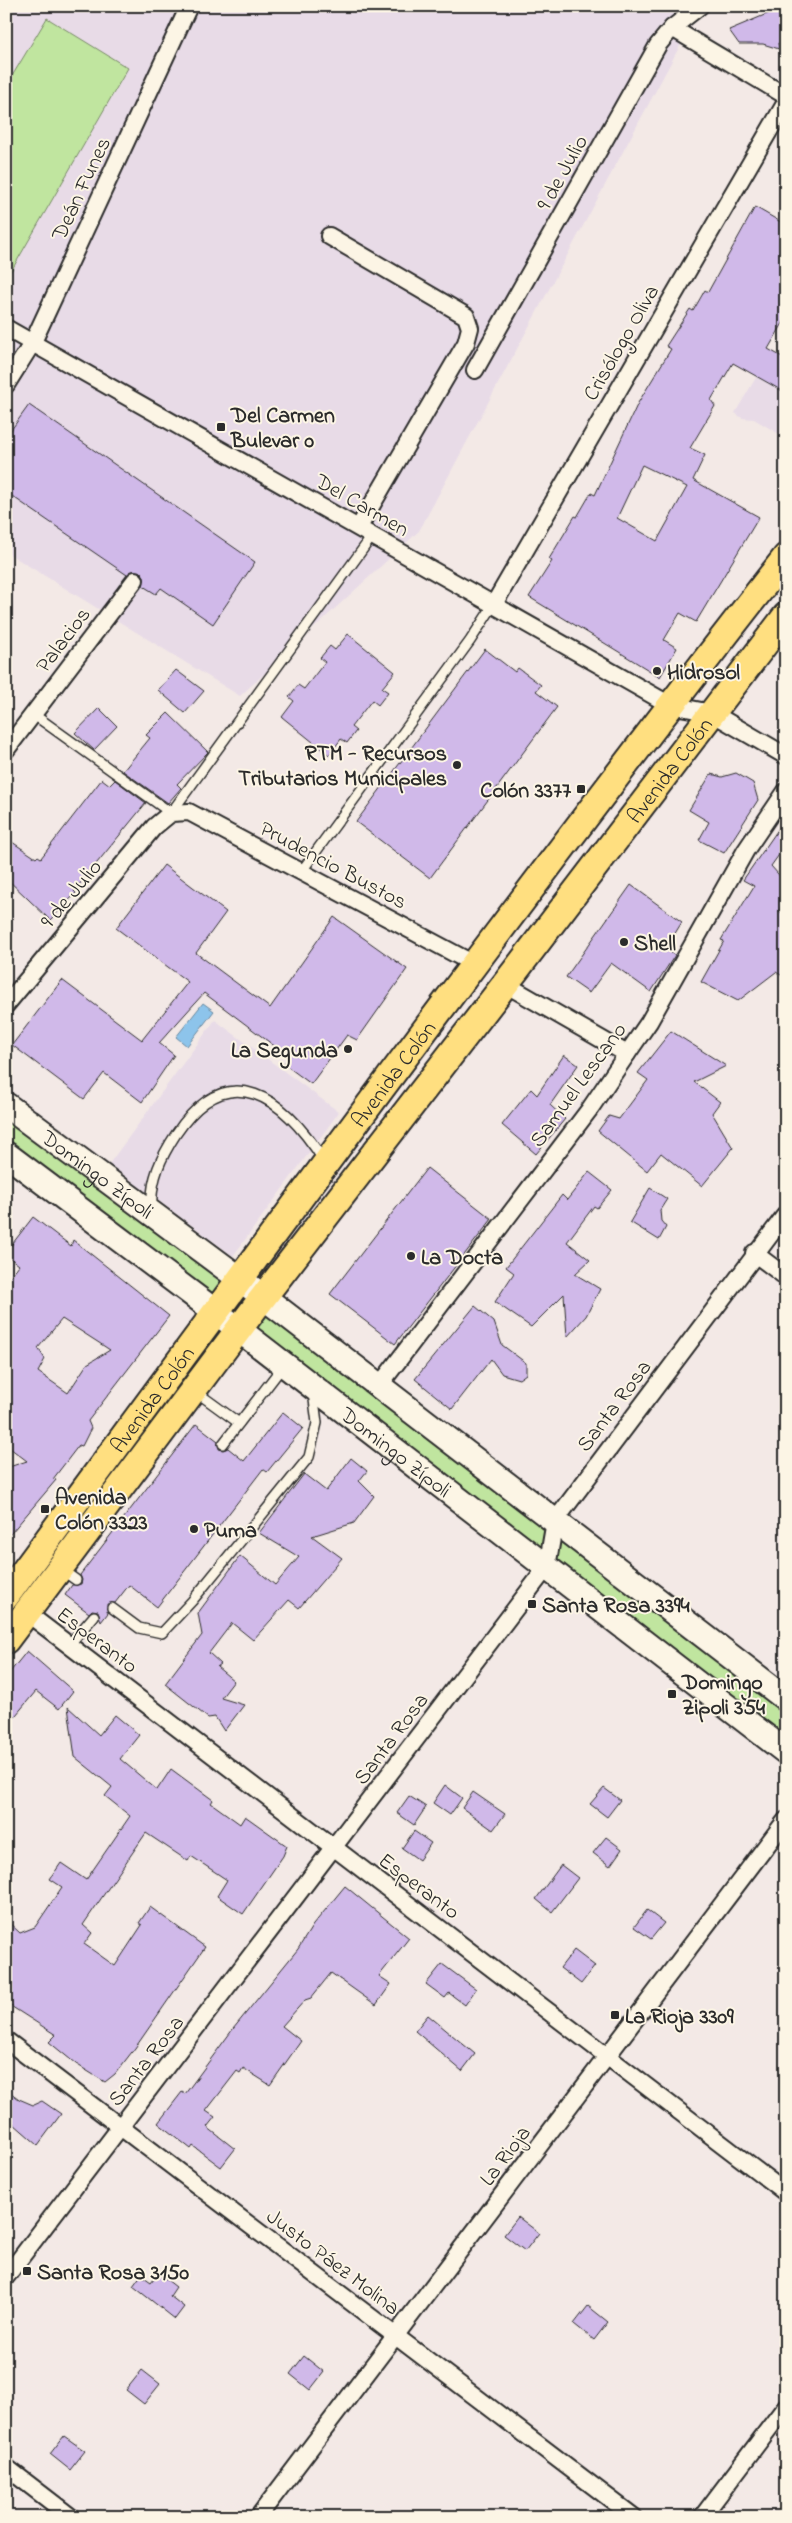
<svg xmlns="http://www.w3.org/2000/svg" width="792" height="2523" viewBox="0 0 792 2523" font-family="'Indie Flower',sans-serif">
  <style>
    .built { fill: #e8dbe7 }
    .green { fill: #c0e59f; stroke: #768865 }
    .water { fill: #8dc4eb; stroke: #66879e }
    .building { fill: #d0b9e9; stroke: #2b2b2b; fill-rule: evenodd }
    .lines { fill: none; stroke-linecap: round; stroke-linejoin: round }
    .service-casing { stroke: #2b2b2b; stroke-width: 12 }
    .minor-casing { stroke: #2b2b2b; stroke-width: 20 }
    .secondary-casing { stroke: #2b2b2b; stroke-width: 28 }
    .primary-casing { stroke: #2b2b2b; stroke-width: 30 }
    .service { stroke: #fcf5e5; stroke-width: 9 }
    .minor { stroke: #fcf5e5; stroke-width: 16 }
    .secondary { stroke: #fcf5e5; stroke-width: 24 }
    .primary { stroke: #ffdf80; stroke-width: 26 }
    .poi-dot { fill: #2b2b2b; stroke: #fcf5e5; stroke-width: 2 }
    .labels { text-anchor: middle; stroke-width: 4; stroke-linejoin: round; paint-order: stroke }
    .street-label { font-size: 22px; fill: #2b2b2b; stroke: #fcf5e5 }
    .poi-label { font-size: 22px; font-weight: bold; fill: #2b2b2b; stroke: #fcf5e5; text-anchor: start }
  </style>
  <rect width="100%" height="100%" fill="#f3e9e6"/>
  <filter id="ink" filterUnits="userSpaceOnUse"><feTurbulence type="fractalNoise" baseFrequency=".02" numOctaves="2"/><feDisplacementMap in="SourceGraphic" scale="10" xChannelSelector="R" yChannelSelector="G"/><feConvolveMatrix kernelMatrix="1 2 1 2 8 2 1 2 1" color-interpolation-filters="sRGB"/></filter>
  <g filter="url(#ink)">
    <!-- built -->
    <g class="built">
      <polygon points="6,6 682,6 697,14 419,531 240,696 6,552"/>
      <polygon points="757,376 786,393 786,438 754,419 742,418 735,413"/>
      <polygon points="215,1020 339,1112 233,1256 109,1164"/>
    </g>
    <!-- green -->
    <g class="green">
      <polygon points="47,18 128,68 6,280 6,86"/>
      <polygon points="6,1105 240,1279 216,1312 6,1154"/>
      <polygon points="263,1297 786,1699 786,1752 238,1329"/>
    </g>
    <!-- water -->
    <polygon class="water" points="203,1003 214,1011 187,1046 176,1037"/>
    <!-- building -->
    <g class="building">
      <polygon points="786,6 786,47 778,43 779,49 763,44 739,44 729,30"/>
      <path d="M 755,207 L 786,225 L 786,318 L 768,349 L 786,359 L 786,393 L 733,363 L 711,400 L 715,406 L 690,448 L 705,455 L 693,480 L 759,517 L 696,622 L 680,613 L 664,640 L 677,648 L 660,677 L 529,597 L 552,561 L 549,559 L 575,516 L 577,517 L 591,493 L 595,495 L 638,403 L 671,349 L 666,346 L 690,309 L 693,311 L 705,290 L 708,292 ZM 642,465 L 687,487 L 657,541 L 617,518 Z"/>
      <polygon points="29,405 255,562 213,624 161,588 156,594 143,586 144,577 141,572 132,571 127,575 6,492 6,437"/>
      <polygon points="348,634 395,672 382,688 388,692 378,705 372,700 351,727 356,731 347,743 341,739 329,755 282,717 294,701 289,697 298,685 304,689 325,662 320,658 330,646 335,650"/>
      <polygon points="485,649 515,672 518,668 541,685 536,691 557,707 430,878 356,822"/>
      <polygon points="176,670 204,691 185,713 158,690"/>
      <polygon points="99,708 117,726 94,750 75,733"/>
      <polygon points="168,713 208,752 177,784 181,788 168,803 123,771 150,738 146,735"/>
      <polygon points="736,773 753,783 758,800 724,853 699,840 709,822 689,810 711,774 722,777"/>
      <polygon points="102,779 110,785 115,780 146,803 74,891 76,893 50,920 6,878 6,838 36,858 38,856 41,858"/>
      <polygon points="786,818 786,845 771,866 786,883 786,896 779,911 786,916 786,978 776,972 738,1001 701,982 724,941 721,940 754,886 743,880"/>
      <polygon points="164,865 226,912 196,953 270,1008 334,917 407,969 357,1040 347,1035 311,1084 284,1064 289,1057 204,993 159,1043 174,1055 142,1102 104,1073 84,1099 12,1045 62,980 142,1040 188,982 116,928"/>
      <polygon points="631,885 682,922 666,948 675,955 651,992 611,963 589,993 566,977"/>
      <polygon points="671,1031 726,1066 694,1082 720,1102 712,1113 733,1148 702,1186 661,1153 647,1171 598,1131 609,1116 619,1119 648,1080 638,1073"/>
      <polygon points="564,1055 578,1065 550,1105 565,1119 536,1154 502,1125 531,1089 537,1095"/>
      <polygon points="427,1168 492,1219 395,1344 330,1294"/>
      <polygon points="589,1172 612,1190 597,1208 594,1206 567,1242 590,1260 575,1274 600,1289 586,1316 567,1337 564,1294 531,1327 495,1302 514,1273 506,1267 562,1195 567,1200"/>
      <polygon points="650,1188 667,1199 660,1210 661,1221 666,1227 659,1240 630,1222"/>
      <path d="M 33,1217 L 71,1246 L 73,1240 L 169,1316 L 88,1421 L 91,1428 L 82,1446 L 79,1445 L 53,1479 L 56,1480 L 6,1539 L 6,1468 L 27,1461 L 6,1445 L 6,1282 L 19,1265 L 6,1255 L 6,1252 ZM 62,1319 L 110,1350 L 87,1364 L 68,1393 L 38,1372 L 45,1359 L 38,1348 Z"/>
      <polygon points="475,1306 494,1322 502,1345 526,1363 526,1374 519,1379 502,1374 491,1359 452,1409 415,1379"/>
      <polygon points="283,1412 303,1428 267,1472 263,1469 157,1607 129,1585 115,1603 107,1604 108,1613 101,1622 98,1611 92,1610 89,1613 65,1595 72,1585 81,1584 82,1580 80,1575 196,1424 218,1441 219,1449 223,1450 228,1448 244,1461"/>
      <polygon points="351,1458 367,1471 359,1481 374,1496 354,1523 312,1536 342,1558 299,1608 289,1600 253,1640 232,1623 209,1653 221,1664 217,1667 234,1681 221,1698 244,1705 224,1731 215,1717 208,1718 165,1684 202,1635 198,1613 240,1556 275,1585 299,1557 259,1533 304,1474 326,1491"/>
      <polygon points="27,1651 73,1691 59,1709 36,1691 6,1727 6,1677"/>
      <polygon points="68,1707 99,1735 115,1715 139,1735 120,1759 157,1790 171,1769 213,1800 211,1803 240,1824 245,1816 287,1846 283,1856 243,1914 217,1896 227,1880 191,1856 188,1861 146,1833 83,1925 92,1933 84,1944 115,1966 142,1925 139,1923 150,1907 205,1947 135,2048 115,2074 105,2082 76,2064 49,2042 56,2035 6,2003 6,1920 20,1933 35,1927 62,1887 50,1879 61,1863 86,1880 130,1816 105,1796 112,1787 75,1757"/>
      <polygon points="445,1785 462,1798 450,1815 433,1803"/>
      <polygon points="604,1788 620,1800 607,1817 590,1804"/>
      <polygon points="473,1792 505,1814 493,1830 462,1808"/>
      <polygon points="409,1796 426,1807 414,1825 397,1813"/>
      <polygon points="414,1831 431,1843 419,1860 402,1848"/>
      <polygon points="606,1837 622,1849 610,1866 593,1853"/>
      <polygon points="561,1865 578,1878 552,1912 536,1899"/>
      <polygon points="345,1886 409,1938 379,1976 391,1984 376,2005 331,1973 311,1998 305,2000 282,2026 301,2041 270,2085 243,2068 240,2073 237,2071 206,2111 215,2117 207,2127 235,2149 221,2167 193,2146 191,2149 158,2123 182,2092 185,2094 233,2029 298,1949 313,1925"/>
      <polygon points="647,1910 664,1923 651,1939 634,1927"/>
      <polygon points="574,1950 595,1966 581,1984 560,1968"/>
      <polygon points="442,1964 476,1989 465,2005 449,1993 445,1998 426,1984"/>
      <polygon points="428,2015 475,2054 462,2071 415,2031"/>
      <polygon points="6,2089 19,2099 33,2105 42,2101 61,2114 38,2145 6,2117"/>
      <polygon points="518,2217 539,2233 525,2251 504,2235"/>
      <polygon points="158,2273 176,2287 170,2296 184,2307 175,2319 133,2286 141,2275 151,2282"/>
      <polygon points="588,2306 608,2322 594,2340 574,2324"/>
      <polygon points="304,2356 324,2372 310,2390 290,2374"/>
      <polygon points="142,2370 160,2384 144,2404 126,2390"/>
      <polygon points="64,2436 85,2451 70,2470 50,2454"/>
    </g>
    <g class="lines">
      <!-- service casing -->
      <g class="service-casing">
        <g id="service">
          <polyline points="33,714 171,813 373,535"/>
          <polyline points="301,872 470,641 494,604"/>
          <path d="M 152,1208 C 150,1180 161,1157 176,1134 C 229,1055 284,1098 324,1161"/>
          <polyline points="195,1391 239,1423"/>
          <polyline points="223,1444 283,1366"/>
          <polyline points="62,1570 76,1580"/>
          <polyline points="112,1608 139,1628 162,1633 192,1601 309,1457 317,1423 313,1392"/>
          <polyline points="69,1645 94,1616"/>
        </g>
      </g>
      <!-- minor casing -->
      <g class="minor-casing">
        <g id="minor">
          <polyline points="672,28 786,96"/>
          <polyline points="329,236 466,316 470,328 466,343 359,527"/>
          <polyline points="6,328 670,705 712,713 786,756"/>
          <polyline points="475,370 658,45 672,28 700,6"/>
          <polyline points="6,385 33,342 189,6"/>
          <polyline points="494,604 786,102"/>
          <polyline points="6,750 135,580"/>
          <polyline points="505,984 627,1054"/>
          <polyline points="6,1005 154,827 171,813 189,812 474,964"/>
          <polyline points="754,1253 786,1277"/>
          <polyline points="379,1386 589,1110 627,1054 649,1022 746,850 786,791"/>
          <polyline points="27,1613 786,2193"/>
          <polyline points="6,2040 634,2517"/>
          <polyline points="6,2277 547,1567 555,1521 786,1214"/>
          <polyline points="6,2467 71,2517"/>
          <polyline points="258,2517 786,1820"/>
          <polyline points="702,2517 786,2406"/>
        </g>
      </g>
      <!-- secondary casing -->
      <g class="secondary-casing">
        <g id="secondary">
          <path id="s1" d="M 6,1105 L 240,1279 L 786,1699"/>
          <path id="s2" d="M 6,1154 L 216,1312 L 786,1752"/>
        </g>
      </g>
      <!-- primary casing -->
      <g class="primary-casing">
        <g id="primary">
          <path id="s3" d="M 6,1596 C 263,1248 519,898 786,557"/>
          <path id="s4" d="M 6,1640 L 254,1309 L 516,970 L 786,616"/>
        </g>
      </g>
      <!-- service -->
      <use href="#service" class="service"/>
      <!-- minor -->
      <use href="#minor" class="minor"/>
      <!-- secondary -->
      <use href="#secondary" class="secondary"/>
      <!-- primary -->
      <use href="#primary" class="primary"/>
    </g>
  </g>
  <!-- markers -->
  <g class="poi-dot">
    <rect x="216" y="422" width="10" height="10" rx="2.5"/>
    <circle cx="657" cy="671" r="5"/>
    <circle cx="457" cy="765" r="5"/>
    <rect x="576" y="784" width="10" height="10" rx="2.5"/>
    <circle cx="624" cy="942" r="5"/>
    <circle cx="348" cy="1049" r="5"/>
    <circle cx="411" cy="1256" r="5"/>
    <rect x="40" y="1504" width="10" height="10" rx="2.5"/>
    <circle cx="194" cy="1529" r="5"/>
    <rect x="527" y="1599" width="10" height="10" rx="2.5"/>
    <rect x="667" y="1689" width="10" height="10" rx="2.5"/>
    <rect x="610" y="2010" width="10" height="10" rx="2.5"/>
    <rect x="22" y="2266" width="10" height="10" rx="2.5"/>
  </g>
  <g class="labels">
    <!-- street labels -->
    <g class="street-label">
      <text transform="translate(561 172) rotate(-61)" y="8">9 de Julio</text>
      <text transform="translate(80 188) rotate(-65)" y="8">Deán Funes</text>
      <text transform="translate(620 342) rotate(-60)" y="8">Crisólogo Oliva</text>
      <text transform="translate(363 504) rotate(30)" y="8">Del Carmen</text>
      <text transform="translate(62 639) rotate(-53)" y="8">Palacios</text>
      <text dy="8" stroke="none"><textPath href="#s4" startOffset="1094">Avenida Colón</textPath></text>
      <text transform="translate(334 864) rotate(28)" y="8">Prudencio Bustos</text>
      <text transform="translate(70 893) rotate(-50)" y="8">9 de Julio</text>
      <text dy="8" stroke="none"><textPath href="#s3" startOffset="650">Avenida Colón</textPath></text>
      <text transform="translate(577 1084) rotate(-54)" y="8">Samuel Lescano</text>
      <text dy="8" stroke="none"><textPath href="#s1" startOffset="115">Domingo Zípoli</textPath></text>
      <text dy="8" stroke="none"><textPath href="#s3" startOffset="245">Avenida Colón</textPath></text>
      <text transform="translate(613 1405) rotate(-53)" y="8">Santa Rosa</text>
      <text dy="8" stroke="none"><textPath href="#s2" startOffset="491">Domingo Zípoli</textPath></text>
      <text transform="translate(98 1639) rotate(37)" y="8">Esperanto</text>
      <text transform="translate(390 1738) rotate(-53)" y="8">Santa Rosa</text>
      <text transform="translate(420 1885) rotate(37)" y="8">Esperanto</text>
      <text transform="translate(145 2060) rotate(-52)" y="8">Santa Rosa</text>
      <text transform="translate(504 2155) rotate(-53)" y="8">La Rioja</text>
      <text transform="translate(334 2261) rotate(37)" y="8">Justo Páez Molina</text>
    </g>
    <!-- poi labels -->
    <g class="poi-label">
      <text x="231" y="422">Del Carmen<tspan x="231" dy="25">Bulevar 0</tspan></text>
      <text x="667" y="679">Hidrosol</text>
      <text x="447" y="760" text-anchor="end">RTM - Recursos<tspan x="447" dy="25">Tributarios Municipales</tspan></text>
      <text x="571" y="797" text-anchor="end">Colón 3377</text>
      <text x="634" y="950">Shell</text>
      <text x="338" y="1057" text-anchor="end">La Segunda</text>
      <text x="421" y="1264">La Docta</text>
      <text x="55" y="1504">Avenida<tspan x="55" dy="25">Colón 3323</tspan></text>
      <text x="204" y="1537">Puma</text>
      <text x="542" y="1612">Santa Rosa 3394</text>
      <text x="682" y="1689">Domingo<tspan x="682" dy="25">Zipoli 354</tspan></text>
      <text x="625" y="2023">La Rioja 3309</text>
      <text x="37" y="2279">Santa Rosa 3150</text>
    </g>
  </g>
  <!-- margin -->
  <rect width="792" height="2523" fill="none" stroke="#fcf5e5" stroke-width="25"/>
  <rect x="12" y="12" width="767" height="2498" fill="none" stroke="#2b2b2b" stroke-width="2" filter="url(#ink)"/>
</svg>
